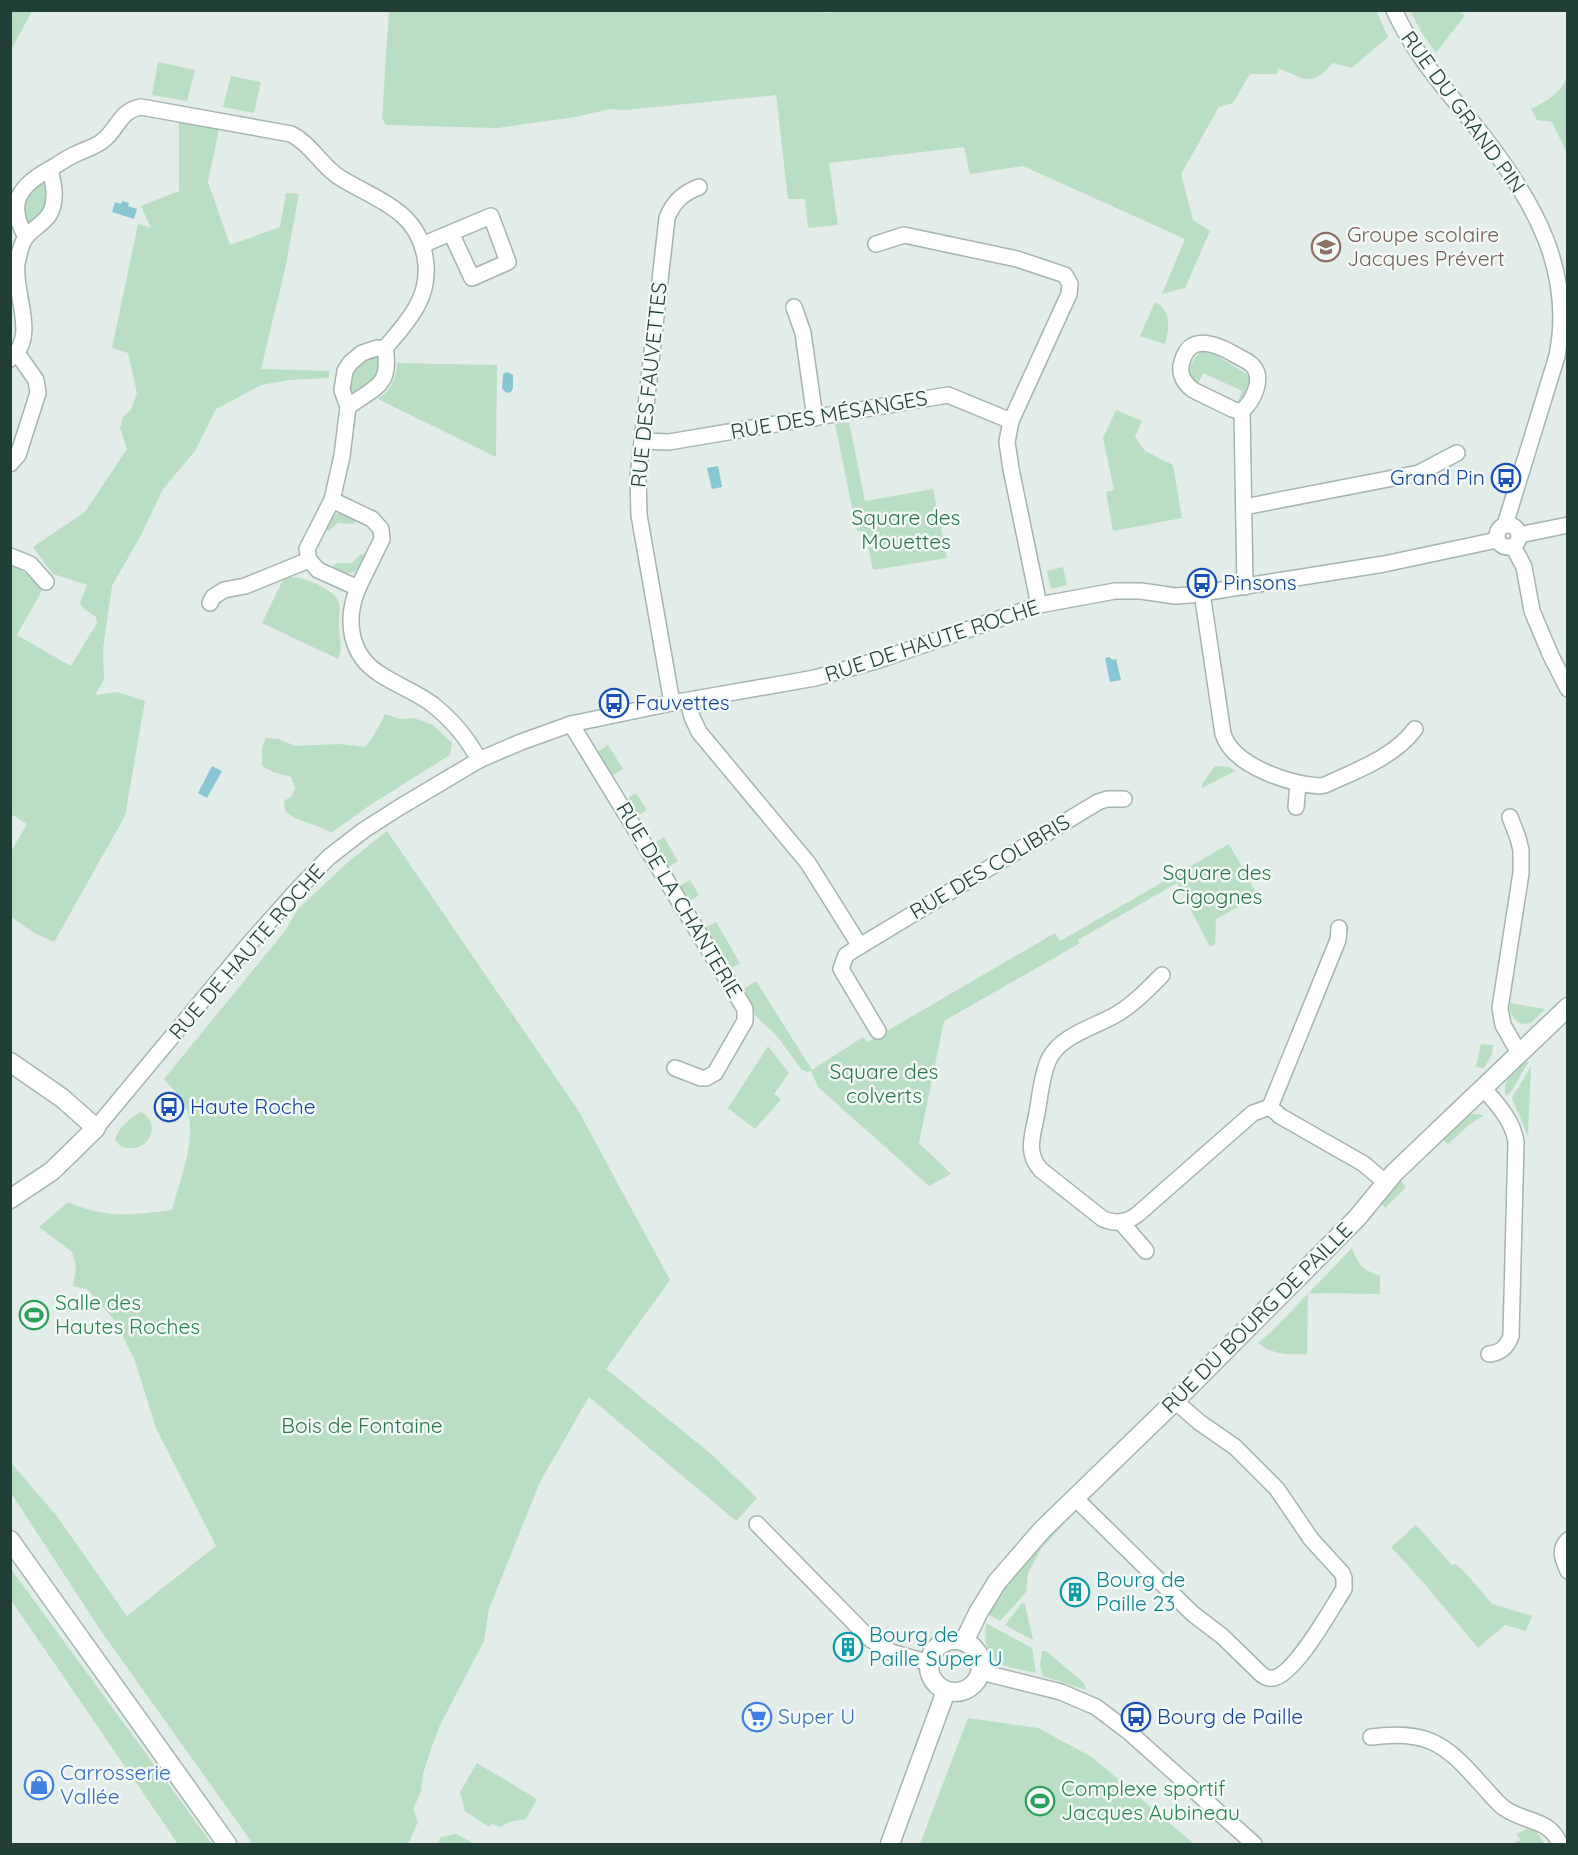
<svg xmlns="http://www.w3.org/2000/svg" width="1578" height="1855" viewBox="0 0 1578 1855" font-family="Quicksand,sans-serif">
  <style>
    .green { fill: #badec4 }
    .water { fill: #89c6d3 }
    .lines { fill: none; stroke-linecap: round; stroke-linejoin: round }
    .minor-casing { stroke: #a4b4af; stroke-width: 18 }
    .tertiary-casing { stroke: #a4b4af; stroke-width: 21 }
    .minor { stroke: #fff; stroke-width: 15 }
    .tertiary { stroke: #fff; stroke-width: 18 }
    .labels { text-anchor: middle; stroke-width: 5; stroke-linejoin: round; paint-order: stroke }
    .street-label { font-size: 21px; fill: #213e37; stroke: #f2f9f6 }
    .education-label { font-size: 21px; fill: #785e54; stroke: #f2f9f6; text-anchor: start }
    .transit-label { font-size: 21px; fill: #164399; stroke: #f2f9f6; text-anchor: start }
    .park-label { font-size: 21px; fill: #2b7649; stroke: #f2f9f6 }
    .leisure-label { font-size: 21px; fill: #27864d; stroke: #f2f9f6; text-anchor: start }
    .culture-label { font-size: 21px; fill: #0d838f; stroke: #f2f9f6; text-anchor: start }
    .shop-label { font-size: 21px; fill: #366cbe; stroke: #f2f9f6; text-anchor: start }
  </style>
  <rect width="100%" height="100%" fill="#e2ece8"/>
  <!-- green -->
  <g class="green">
    <polygon points="11,10 32,11 11,50 10,11"/>
    <path d="M 799,10 L 829,13 L 845,10 L 1376,10 L 1388,37 L 1352,68 L 1333,63 C 1310,88 1306,79 1278,68 L 1277,74 L 1250,74 L 1233,103 L 1219,107 L 1181,174 L 1193,220 L 1210,231 L 1185,288 L 1162,294 L 1185,239 L 1023,166 L 970,174 L 964,147 L 829,163 L 838,225 L 808,228 L 805,199 L 788,199 L 776,95 L 626,110 L 610,109 L 575,117 L 497,128 L 386,125 L 382,118 L 389,11 Z"/>
    <polygon points="1410,11 1459,11 1465,15 1436,53 1422,33"/>
    <polygon points="158,62 195,70 187,101 152,95"/>
    <polygon points="231,76 261,82 254,113 223,107"/>
    <path d="M 1567,78 L 1568,153 L 1567,153 L 1552,122 L 1537,120 L 1531,109 C 1547,101 1559,94 1567,78 Z"/>
    <polygon points="179,122 219,129 208,182 230,245 280,227 286,193 299,194 285,269 261,369 329,371 329,378 290,380 261,385 216,409 195,451 163,489 141,535 112,586 103,649 104,679 95,695 117,692 145,701 125,816 54,942 36,934 11,917 11,852 27,824 11,814 11,564 45,585 17,635 71,666 97,623 96,617 84,609 80,603 87,585 53,574 33,547 85,512 127,449 120,428 123,417 131,410 137,393 128,353 112,348 138,224 151,228 141,206 179,191"/>
    <polygon points="43,180 48,186 45,213 28,225 22,219 24,197"/>
    <path d="M 1155,302 C 1172,310 1169,329 1165,344 L 1140,336 Z"/>
    <path d="M 1201,352 L 1207,352 L 1214,354 L 1250,376 L 1251,387 L 1241,403 L 1237,404 L 1242,391 L 1203,373 L 1197,386 C 1184,377 1190,360 1201,352 Z"/>
    <polygon points="371,353 380,356 381,372 358,395 352,393 348,388 351,369"/>
    <path d="M 397,363 L 497,365 L 496,457 L 378,399 C 392,389 396,379 397,363 Z"/>
    <polygon points="1116,410 1142,421 1135,436 1145,451 1173,465 1182,518 1113,531 1106,492 1114,490 1103,438"/>
    <polygon points="849,422 865,501 933,489 947,558 873,570 865,532 857,531 835,424"/>
    <polygon points="339,513 345,513 358,519 353,524 338,523 329,531 323,529 332,516"/>
    <path d="M 361,554 L 366,556 C 358,575 350,576 332,569 L 334,565 L 337,563 L 352,563 Z"/>
    <polygon points="1063,567 1067,585 1051,589 1047,571"/>
    <path d="M 290,577 C 304,577 334,588 339,603 C 341,612 338,622 339,632 C 340,642 343,649 338,659 L 262,623 L 281,584 L 285,578 Z"/>
    <path d="M 385,714 L 400,719 L 414,718 L 433,725 L 452,743 L 450,755 L 370,805 L 331,833 C 315,822 300,824 285,811 L 284,801 L 292,796 L 295,787 L 291,777 L 273,772 L 262,766 L 262,747 L 266,738 L 279,739 L 295,746 L 339,744 L 365,747 L 373,737 Z"/>
    <polygon points="608,745 623,769 614,775 609,773 597,752"/>
    <polygon points="1215,766 1229,767 1235,771 1202,788 1202,784"/>
    <polygon points="636,793 647,810 636,817 628,803 629,797"/>
    <path d="M 387,831 L 578,1110 L 670,1280 L 606,1369 L 710,1453 L 757,1498 L 736,1521 L 589,1397 L 540,1482 L 489,1609 L 484,1641 L 440,1725 L 430,1752 L 423,1774 L 421,1792 L 413,1809 L 418,1822 L 408,1844 L 253,1844 L 101,1631 L 11,1493 L 11,1463 L 56,1515 L 127,1616 L 216,1546 L 156,1428 L 135,1361 L 115,1321 L 87,1289 L 73,1286 L 76,1266 L 72,1252 L 39,1227 L 68,1202 C 106,1219 132,1215 172,1210 C 179,1182 196,1142 188,1113 C 184,1099 173,1089 164,1079 L 285,931 L 298,909 L 348,862 Z"/>
    <polygon points="664,837 678,861 668,867 653,844"/>
    <polygon points="1229,844 1258,896 1216,919 1215,944 1210,947 1177,883 1081,938 1078,940 1080,943 944,1021 919,1143 951,1174 929,1186 818,1087 811,1071 807,1072 801,1069 777,1036 753,1013 753,1007 742,990 756,981 812,1070 863,1037 868,1042 892,1028 1055,933 1060,941"/>
    <polygon points="690,880 699,895 689,902 679,886"/>
    <polygon points="716,922 740,963 730,969 705,928"/>
    <path d="M 1510,1003 L 1545,1009 L 1531,1023 L 1522,1024 C 1513,1020 1509,1013 1510,1003 Z"/>
    <polygon points="1481,1044 1493,1045 1492,1055 1484,1068 1476,1067"/>
    <polygon points="768,1046 789,1073 774,1094 781,1099 755,1129 728,1108"/>
    <path d="M 1521,1062 L 1529,1062 C 1520,1073 1517,1088 1506,1096 C 1502,1081 1512,1072 1521,1062 Z"/>
    <polygon points="1531,1066 1528,1136 1512,1098"/>
    <path d="M 141,1112 C 164,1125 147,1157 120,1146 L 115,1139 C 118,1129 131,1116 141,1112 Z"/>
    <polygon points="1471,1114 1484,1115 1470,1124 1448,1144 1441,1138 1465,1117"/>
    <polygon points="1399,1179 1406,1187 1385,1208 1380,1202"/>
    <path d="M 1352,1248 C 1358,1265 1363,1270 1380,1276 L 1380,1294 L 1308,1293 L 1307,1354 C 1289,1355 1273,1355 1258,1343 L 1273,1330 Z"/>
    <path d="M 1062,1523 L 1063,1525 L 1041,1549 L 1028,1573 L 1026,1592 L 1000,1621 L 989,1615 C 1006,1579 1034,1551 1062,1523 Z"/>
    <polygon points="1416,1525 1452,1565 1455,1564 1462,1569 1492,1604 1532,1616 1526,1631 1505,1625 1478,1648 1421,1580 1391,1547"/>
    <polygon points="10,1569 11,1569 212,1844 178,1844 11,1600"/>
    <polygon points="1022,1603 1025,1604 1033,1640 1005,1625"/>
    <path d="M 986,1623 L 1032,1648 L 1036,1673 C 1000,1665 982,1666 986,1623 Z"/>
    <polygon points="1042,1651 1046,1651 1084,1683 1086,1690 1043,1676 1040,1665"/>
    <polygon points="968,1718 1038,1728 1092,1757 1194,1844 920,1844"/>
    <polygon points="477,1763 537,1799 526,1819 512,1821 500,1827 491,1824 489,1827 465,1811 460,1792"/>
    <polygon points="1527,1829 1536,1831 1545,1844 1511,1844 1521,1840 1516,1834"/>
    <polygon points="456,1834 475,1844 433,1844 437,1844 441,1837"/>
  </g>
  <!-- water -->
  <g class="water">
    <polygon points="122,201 129,203 128,206 137,209 134,219 112,212 115,202 121,204"/>
    <polygon points="507,372 513,375 513,388 511,392 507,393 502,389 503,374"/>
    <polygon points="718,466 722,487 712,489 707,468"/>
    <polygon points="1109,657 1113,660 1116,659 1121,680 1110,682 1105,658"/>
    <polygon points="212,766 222,771 207,798 198,793"/>
  </g>
  <g class="lines">
    <!-- minor casing -->
    <g class="minor-casing">
      <g id="minor">
        <path d="M 1394,10 C 1417,60 1451,95 1484,137 C 1534,202 1574,271 1557,356 L 1505,525"/>
        <path d="M 26,237 C 7,204 18,187 48,170 C 58,165 66,158 76,154 C 84,150 94,147 101,142 C 118,131 118,111 141,107 L 291,134 C 310,143 321,165 339,177 C 359,190 384,199 402,215 C 427,237 433,275 418,304 C 410,320 397,334 385,348 L 377,348 L 362,353 L 350,363 L 345,371 L 342,390 L 348,407 L 342,456 L 332,500 L 307,549 L 309,560 L 318,570 L 358,588 C 345,619 349,655 380,674 C 396,685 416,692 432,704 C 451,719 468,739 479,760"/>
        <polyline points="876,244 904,235 1017,259 1065,275 1070,284 1069,294 1011,421 1007,442 1011,469 1039,605"/>
        <polyline points="422,245 491,216 508,262 472,278 451,233"/>
        <polyline points="794,307 803,333 815,418"/>
        <path d="M 10,359 C 39,337 13,294 17,263 C 19,255 21,243 26,237 C 39,222 53,221 54,197 C 55,188 52,178 50,169"/>
        <path d="M 348,407 C 373,387 392,388 385,348"/>
        <path d="M 1242,411 L 1238,411 L 1232,409 L 1193,390 C 1184,383 1178,373 1182,362 C 1189,334 1214,343 1232,353 C 1238,357 1247,360 1252,365 C 1265,378 1253,401 1242,411 L 1245,587"/>
        <polyline points="642,441 669,442 948,395 1011,421"/>
        <polyline points="10,464 18,455 38,393 36,380 17,353"/>
        <polyline points="332,500 372,519 381,529 382,539 358,588"/>
        <polyline points="1244,507 1419,473 1457,453"/>
        <circle cx="1508" cy="536" r="11"/>
        <polyline points="1519,535 1568,525"/>
        <polyline points="1513,546 1524,567 1532,611 1551,656 1568,689"/>
        <polyline points="10,556 30,564 46,582"/>
        <path d="M 1202,593 L 1223,734 C 1233,766 1289,784 1320,786 L 1325,785 C 1357,770 1393,758 1415,729"/>
        <polyline points="210,603 213,597 224,590 245,586 309,560"/>
        <polyline points="688,701 692,717 699,732 808,863 860,946 1098,802 1107,799 1124,799"/>
        <path d="M 672,703 L 639,515 L 638,477 L 667,218 C 673,202 683,193 699,187"/>
        <polyline points="571,724 745,1009 745,1021 715,1073 706,1078 701,1078 675,1068"/>
        <polyline points="1296,807 1298,784"/>
        <polyline points="1510,817 1518,838 1521,850 1521,873 1500,1008 1503,1025 1519,1053"/>
        <polyline points="860,946 846,955 841,969 878,1031"/>
        <path d="M 1162,975 C 1148,989 1134,1004 1117,1014 C 1095,1027 1061,1035 1049,1059 C 1041,1076 1040,1099 1036,1118 C 1032,1137 1026,1154 1041,1170 L 1103,1219 C 1115,1224 1127,1223 1138,1214 L 1253,1113 L 1270,1107 L 1280,1116 L 1364,1164 L 1386,1183"/>
        <path d="M 1484,1089 C 1498,1105 1513,1121 1516,1142 L 1511,1336 C 1507,1347 1501,1353 1489,1354"/>
        <polyline points="1270,1107 1338,940 1339,928"/>
        <polyline points="96,1128 249,944 298,889 329,857 364,830 400,807 479,760 521,742 571,724 672,703 815,678 879,660 1039,605 1115,591 1141,591 1175,596 1190,595 1384,564 1497,540"/>
        <polyline points="1121,1222 1146,1251"/>
        <path d="M 1075,1498 L 1193,1614 L 1222,1636 L 1260,1673 C 1264,1677 1268,1679 1273,1678 C 1295,1675 1331,1609 1344,1589 L 1344,1578 L 1342,1573 L 1311,1539 L 1277,1489 L 1235,1447 L 1199,1422 L 1175,1401"/>
        <polyline points="757,1524 870,1639 891,1652 929,1663"/>
        <path d="M 1568,1540 C 1558,1550 1563,1559 1568,1571"/>
        <polyline points="981,1672 1061,1692 1096,1707 1129,1732 1254,1844"/>
        <path d="M 1371,1737 C 1425,1730 1444,1742 1479,1782 C 1487,1790 1495,1801 1504,1808 C 1525,1823 1549,1818 1560,1844"/>
      </g>
    </g>
    <!-- tertiary casing -->
    <g class="tertiary-casing">
      <g id="tertiary">
        <polyline points="10,1062 62,1098 96,1128 52,1171 10,1199"/>
        <polyline points="10,1540 227,1844"/>
        <circle cx="955" cy="1666" r="26"/>
        <polyline points="964,1642 978,1613 997,1582 1042,1530 1175,1401 1357,1218 1394,1173 1568,1007"/>
        <polyline points="890,1844 946,1691"/>
      </g>
    </g>
    <!-- minor -->
    <use href="#minor" class="minor"/>
    <!-- tertiary -->
    <use href="#tertiary" class="tertiary"/>
  </g>
  <!-- icons -->
  <defs>
    <g id="school-ring" transform="scale(1.5)"><circle r="9.5" fill="#f2f9f6" stroke="#8d6e63" stroke-width="1.5"/><path d="M0-5L7-2L0 1L-7-2ZM-4 1L0 2.5L4 1V4Q0 6-4 4Z" fill="#8d6e63"/></g>
    <g id="bus-ring" transform="scale(1.5)"><circle r="9.5" fill="#f2f9f6" stroke="#1a4fb4" stroke-width="1.5"/><path d="M-5-6H5V4H4V6H2V4H-2V6H-4V4H-5ZM-3.5-4V0h7V-4ZM-3.5 1.2v1.5H-2V1.2ZM2 1.2v1.5H3.5V1.2Z" fill="#1a4fb4"/></g>
    <g id="stadium-ring" transform="scale(1.5)"><circle r="9.5" fill="#f2f9f6" stroke="#2e9e5b" stroke-width="1.5"/><path d="M0-5a6.5 5 0 1 0 0 10a6.5 5 0 1 0 0-10ZM-3.5-1.8h7v3.6h-7Z" fill="#2e9e5b"/></g>
    <g id="building-ring" transform="scale(1.5)"><circle r="9.5" fill="#f2f9f6" stroke="#0f9aa8" stroke-width="1.5"/><path d="M-4-6H4V6H1V3H-1V6H-4ZM-2.5-4.3h1.7v1.8h-1.7ZM.8-4.3h1.7v1.8H.8ZM-2.5-1h1.7V.8h-1.7ZM.8-1h1.7V.8H.8Z" fill="#0f9aa8"/></g>
    <g id="supermarket-ring" transform="scale(1.5)"><circle r="9.5" fill="#f2f9f6" stroke="#3f7fe0" stroke-width="1.5"/><path d="M-6-5.5h2.5l.6 2H6L4.5 2H-2.5L-4.4-4H-6ZM-1.5 3.2a1.3 1.3 0 1 0 .1 0ZM3 3.2a1.3 1.3 0 1 0 .1 0Z" fill="#3f7fe0"/></g>
    <g id="shop-ring" transform="scale(1.5)"><circle r="9.5" fill="#f2f9f6" stroke="#3f7fe0" stroke-width="1.5"/><path d="M-5-2.5h2.3a2.7 3.5 0 0 1 5.4 0H5L5.5 6h-11ZM-1.5-2.5h3a1.5 2.3 0 0 0-3 0Z" fill="#3f7fe0"/></g>
  </defs>
  <g fill-rule="evenodd">
    <use href="#school-ring" x="1326" y="247"/>
    <use href="#bus-ring" x="1506" y="478"/>
    <use href="#bus-ring" x="1202" y="583"/>
    <use href="#bus-ring" x="614" y="703"/>
    <use href="#bus-ring" x="169" y="1107"/>
    <use href="#stadium-ring" x="34" y="1315"/>
    <use href="#building-ring" x="1075" y="1592"/>
    <use href="#building-ring" x="848" y="1647"/>
    <use href="#supermarket-ring" x="757" y="1717"/>
    <use href="#bus-ring" x="1136" y="1717"/>
    <use href="#shop-ring" x="39" y="1785"/>
    <use href="#stadium-ring" x="1040" y="1801"/>
  </g>
  <g class="labels">
    <!-- street labels -->
    <g class="street-label">
      <text transform="translate(1463 112) rotate(54)" y="7">RUE DU GRAND PIN</text>
      <text transform="translate(649 385) rotate(-84)" y="7">RUE DES FAUVETTES</text>
      <text transform="translate(829 415) rotate(-10)" y="7">RUE DES MÉSANGES</text>
      <text transform="translate(932 641) rotate(-18)" y="7">RUE DE HAUTE ROCHE</text>
      <text transform="translate(990 867) rotate(-31)" y="7">RUE DES COLIBRIS</text>
      <text transform="translate(679 900) rotate(59)" y="7">RUE DE LA CHANTERIE</text>
      <text transform="translate(247 952) rotate(-49)" y="7">RUE DE HAUTE ROCHE</text>
      <text transform="translate(1257 1318) rotate(-45)" y="7">RUE DU BOURG DE PAILLE</text>
    </g>
    <!-- education labels -->
    <g class="education-label">
      <text x="1347" y="242">Groupe scolaire<tspan x="1347" dy="24">Jacques Prévert</tspan></text>
    </g>
    <!-- transit labels -->
    <g class="transit-label">
      <text x="1485" y="485" text-anchor="end">Grand Pin</text>
      <text x="1223" y="590">Pinsons</text>
      <text x="635" y="710">Fauvettes</text>
      <text x="190" y="1114">Haute Roche</text>
      <text x="1157" y="1724">Bourg de Paille</text>
    </g>
    <!-- park labels -->
    <g class="park-label">
      <text x="906" y="525">Square des<tspan x="906" dy="24">Mouettes</tspan></text>
      <text x="1217" y="880">Square des<tspan x="1217" dy="24">Cigognes</tspan></text>
      <text x="884" y="1079">Square des<tspan x="884" dy="24">colverts</tspan></text>
      <text x="362" y="1433">Bois de Fontaine</text>
    </g>
    <!-- leisure labels -->
    <g class="leisure-label">
      <text x="55" y="1310">Salle des<tspan x="55" dy="24">Hautes Roches</tspan></text>
      <text x="1061" y="1796">Complexe sportif<tspan x="1061" dy="24">Jacques Aubineau</tspan></text>
    </g>
    <!-- culture labels -->
    <g class="culture-label">
      <text x="1096" y="1587">Bourg de<tspan x="1096" dy="24">Paille 23</tspan></text>
      <text x="869" y="1642">Bourg de<tspan x="869" dy="24">Paille Super U</tspan></text>
    </g>
    <!-- shop labels -->
    <g class="shop-label">
      <text x="778" y="1724">Super U</text>
      <text x="60" y="1780">Carrosserie<tspan x="60" dy="24">Vallée</tspan></text>
    </g>
  </g>
  <!-- border -->
  <rect width="1578" height="1855" fill="none" stroke="#213e37" stroke-width="24"/>
</svg>
